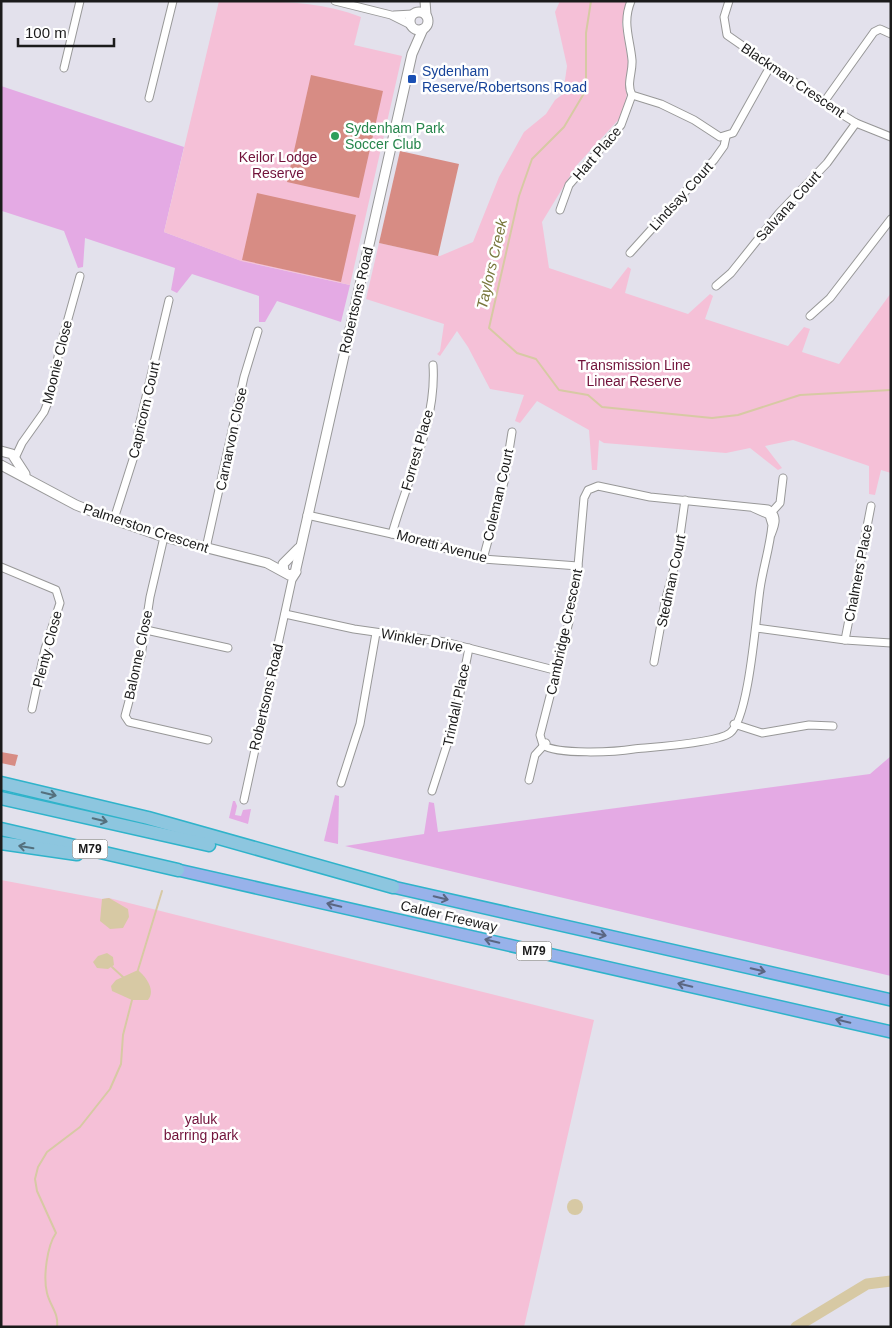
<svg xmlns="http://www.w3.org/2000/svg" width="892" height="1328" viewBox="0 0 892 1328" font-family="Arial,sans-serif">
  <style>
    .grass { fill: #e4aae4 }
    .park { fill: #f5c0d7 }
    .pitch { fill: #d78c84 }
    .water { fill: #d7c9a4 }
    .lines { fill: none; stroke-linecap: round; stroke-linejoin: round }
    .stream { stroke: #d7c9a4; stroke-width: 2 }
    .river { stroke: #d7c9a4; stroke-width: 11 }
    .minor-casing { stroke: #989898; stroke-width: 9 }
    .tertiary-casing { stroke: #989898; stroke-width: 11 }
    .trunk-casing { stroke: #2fb3ca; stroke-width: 14 }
    .motorway-casing { stroke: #2fb3ca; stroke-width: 15 }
    .minor { stroke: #fff; stroke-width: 7 }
    .tertiary { stroke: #fff; stroke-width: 9 }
    .trunk { stroke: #98b2ea; stroke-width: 11 }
    .motorway { stroke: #8dc6df; stroke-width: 12 }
    .oneway { stroke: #54707d }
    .oneway2 { stroke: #5a6682 }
    .transit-dot { fill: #1a4fb4; stroke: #fff; stroke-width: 2 }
    .leisure-dot { fill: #2e9e5b; stroke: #fff; stroke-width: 2 }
    .labels { text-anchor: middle; stroke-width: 5; stroke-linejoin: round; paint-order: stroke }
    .shield { fill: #fff; stroke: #5f5f5f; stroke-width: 1 }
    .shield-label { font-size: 12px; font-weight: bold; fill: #1b1b1b }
    .transit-label { font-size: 14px; fill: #164399; stroke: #fff; text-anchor: start }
    .street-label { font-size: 14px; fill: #1b1b1b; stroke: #fff }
    .leisure-label { font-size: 14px; fill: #27864d; stroke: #fff; text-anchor: start }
    .park-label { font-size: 14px; fill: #71123a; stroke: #fff }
    .water-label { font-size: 15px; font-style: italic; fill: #78773c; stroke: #fff }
  </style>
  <rect width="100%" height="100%" fill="#e3e1ec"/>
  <!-- grass -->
  <g class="grass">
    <polygon points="1,86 184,147 164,232 242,261 350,285 341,322 277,301 265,322 259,322 259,296 192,274 177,293 171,290 175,268 85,238 83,267 78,268 64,231 2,211 1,213"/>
    <polygon points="891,756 891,976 345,846 424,834 429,802 434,803 438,832 870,774"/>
    <polygon points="335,795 339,796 338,844 324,841"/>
    <polygon points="233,801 235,801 237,806 235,815 241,816 243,810 251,809 248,824 229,818"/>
  </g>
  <!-- park -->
  <g class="park">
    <path d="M 219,1 C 266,1 317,0 361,17 L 354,45 L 402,56 L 350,285 L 241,261 L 164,232 Z"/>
    <polygon points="560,1 627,1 622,24 629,67 626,103 620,118 576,166 542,222 549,268 611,289 628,267 631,269 625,293 688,314 710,294 713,296 705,319 788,346 804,327 810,329 802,352 839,364 891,293 891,473 881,470 875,495 869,494 869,466 793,440 765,446 782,468 778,470 750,448 726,453 604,443 599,440 597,470 592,470 589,430 537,401 520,423 515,421 524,395 490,389 468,347 457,331 440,356 437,354 440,351 444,324 366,299 379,243 440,256 473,242 499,177 524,132 546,114 555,100 563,94 567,66 555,12"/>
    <polygon points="1,880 102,899 109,898 594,1020 524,1327 1,1327"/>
  </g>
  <!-- pitch -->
  <g class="pitch">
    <polygon points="311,75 383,91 359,198 287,182"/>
    <polygon points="400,151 459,164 438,256 379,243"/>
    <polygon points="257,193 356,215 341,282 242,260"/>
    <polygon points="1,752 18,755 15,766 1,763"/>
  </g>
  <!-- water -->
  <g class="water">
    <polygon points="109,898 128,909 129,917 123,928 110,929 100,921 102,899"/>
    <polygon points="107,953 113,957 114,965 108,969 97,968 93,962 98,956"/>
    <path d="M 138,970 C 146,977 156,990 148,1000 L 132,1000 L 112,991 L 111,986 L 116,980 Z"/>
    <circle cx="575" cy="1207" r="8"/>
  </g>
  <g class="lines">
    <!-- stream -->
    <g class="stream">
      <polyline points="591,1 586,33 586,90 564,127 532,159 519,196 489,328 517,353 536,359 559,390 588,395 602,407 712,418 738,415 800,395 891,390"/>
      <polyline points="112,967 123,977"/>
      <polyline points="138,970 162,891"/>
      <path d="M 57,1327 C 59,1313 50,1306 47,1293 C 43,1277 47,1246 56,1233 L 37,1191 L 35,1179 L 38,1167 L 47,1152 L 80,1127 L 110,1089 L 121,1064 L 123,1035 L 132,1000"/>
    </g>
    <!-- river -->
    <polyline class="river" points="796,1327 867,1284 891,1281"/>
    <!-- minor casing -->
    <g class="minor-casing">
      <g id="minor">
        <polyline points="335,1 391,15 411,25"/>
        <path d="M 631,1 C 622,23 630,38 632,60 C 633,72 626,84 632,95 L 661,104 L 694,120 L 720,137 L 733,133 L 771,65"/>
        <polyline points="729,1 724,17 727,35 838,112 856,123 891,137"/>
        <polyline points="394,15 413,14"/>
        <polyline points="64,68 80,1"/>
        <polyline points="149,98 173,1"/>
        <polyline points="824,102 874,32 880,29 891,34"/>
        <polyline points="560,210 569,185 621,125 632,95"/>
        <polyline points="630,253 714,160 724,146 726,137"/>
        <polyline points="716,286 731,273 779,213 827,163 856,123"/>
        <polyline points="810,316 830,298 891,219"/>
        <polyline points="15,458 22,443 44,412 52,392 59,351 80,276"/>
        <path d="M 753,508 L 769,515 L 772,525 C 770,547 763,568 760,589 C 756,616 749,719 730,733 C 717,743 654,747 634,749 C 616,752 557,755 543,745 L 540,735 L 569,622 L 578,566 L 584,498 L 588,490 L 598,486 L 650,497 L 768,509 C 779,516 775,525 771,535"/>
        <polyline points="307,515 392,534 483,559 578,566"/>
        <polyline points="769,515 780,503 783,478"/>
        <polyline points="114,519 136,450 139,426 169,300"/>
        <path d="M 392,534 C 407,479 437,422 433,365"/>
        <polyline points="164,537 150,597 141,656 125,716 129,722 208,740"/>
        <polyline points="206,548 244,377 258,331"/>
        <polyline points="483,559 504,482 512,432"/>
        <polyline points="1,567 56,590 60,603 45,649 32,709"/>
        <polyline points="285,614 354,629 445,642 558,671"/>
        <polyline points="756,628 845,640 891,643"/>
        <polyline points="146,630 228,648"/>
        <polyline points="845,640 871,506"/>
        <polyline points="654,662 665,602 677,557 685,500"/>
        <polyline points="734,724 762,733 809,725 833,726"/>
        <polyline points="529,780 535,755 546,743"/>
        <polyline points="341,783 360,724 376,633"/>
        <polyline points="432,791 454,723 469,648"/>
        <polyline points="244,800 292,580 297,572"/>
      </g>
    </g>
    <!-- tertiary casing -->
    <g class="tertiary-casing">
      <g id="tertiary">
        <polyline points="425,1 426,15"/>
        <circle cx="419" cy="21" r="9"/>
        <polyline points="1,451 12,454 25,474"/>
        <polyline points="1,465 76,505 101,515 164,537 267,563 289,575 295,573 412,54 423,29"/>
        <polyline points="284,571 283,564 299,548"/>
      </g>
    </g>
    <!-- trunk casing -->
    <g class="trunk-casing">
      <g id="trunk">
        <polyline points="178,870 891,1032"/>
        <polyline points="393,887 891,1000"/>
      </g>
    </g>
    <!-- motorway casing -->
    <g class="motorway-casing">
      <g id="motorway">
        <polyline points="1,783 148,818 393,887"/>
        <polyline points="1,798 209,845"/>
        <polyline points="1,829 178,870"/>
        <polyline points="1,843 77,854"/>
      </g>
    </g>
    <!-- minor -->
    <use href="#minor" class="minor"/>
    <!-- tertiary -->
    <use href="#tertiary" class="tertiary"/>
    <!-- trunk -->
    <use href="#trunk" class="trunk"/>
    <!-- motorway -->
    <use href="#motorway" class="motorway"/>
  </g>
  <!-- one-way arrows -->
  <defs><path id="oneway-shaft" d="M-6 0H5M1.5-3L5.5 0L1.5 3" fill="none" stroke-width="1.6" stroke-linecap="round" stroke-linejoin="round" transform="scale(1.25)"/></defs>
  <g class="oneway">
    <use href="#oneway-shaft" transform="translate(49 794) rotate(13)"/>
    <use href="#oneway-shaft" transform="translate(100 820) rotate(13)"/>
    <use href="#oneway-shaft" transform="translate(26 847) rotate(-171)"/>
  </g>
  <g class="oneway2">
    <use href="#oneway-shaft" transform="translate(441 898) rotate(13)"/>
    <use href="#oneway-shaft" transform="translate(334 905) rotate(-167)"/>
    <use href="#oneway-shaft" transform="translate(599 934) rotate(13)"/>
    <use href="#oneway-shaft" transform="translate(492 941) rotate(-167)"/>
    <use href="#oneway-shaft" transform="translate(758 970) rotate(13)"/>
    <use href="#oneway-shaft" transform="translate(685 985) rotate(-167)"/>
    <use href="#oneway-shaft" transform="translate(843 1021) rotate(-167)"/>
  </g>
  <!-- markers -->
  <rect class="transit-dot" x="407" y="74" width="10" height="10" rx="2.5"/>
  <circle class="leisure-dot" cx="335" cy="136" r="5"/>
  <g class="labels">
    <!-- shield labels -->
    <g class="shield">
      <rect x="72.5" y="839.5" width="35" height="19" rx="4"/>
      <rect x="516.5" y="941.5" width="35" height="19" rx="4"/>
    </g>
    <g class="shield-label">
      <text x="90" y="853">M79</text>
      <text x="534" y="955">M79</text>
    </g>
    <!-- transit labels -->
    <g class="transit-label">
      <text x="422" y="76">Sydenham<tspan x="422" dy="16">Reserve/Robertsons Road</tspan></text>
    </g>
    <!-- street labels -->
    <g class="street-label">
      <text transform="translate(793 80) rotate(34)" y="5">Blackman Crescent</text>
      <text transform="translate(597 153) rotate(-49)" y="5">Hart Place</text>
      <text transform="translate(681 196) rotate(-48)" y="5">Lindsay Court</text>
      <text transform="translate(788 206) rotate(-48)" y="5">Salvana Court</text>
      <text transform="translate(356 300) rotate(-77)" y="5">Robertsons Road</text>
      <text transform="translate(57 362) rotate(-76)" y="5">Moonie Close</text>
      <text transform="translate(144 410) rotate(-77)" y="5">Capricorn Court</text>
      <text transform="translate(231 439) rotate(-78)" y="5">Carnarvon Close</text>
      <text transform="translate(417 450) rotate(-74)" y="5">Forrest Place</text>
      <text transform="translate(498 495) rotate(-77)" y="5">Coleman Court</text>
      <text transform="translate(146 528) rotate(18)" y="5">Palmerston Crescent</text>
      <text transform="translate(442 546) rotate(15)" y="5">Moretti Avenue</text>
      <text transform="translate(858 573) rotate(-79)" y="5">Chalmers Place</text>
      <text transform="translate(671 581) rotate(-78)" y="5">Stedman Court</text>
      <text transform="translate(564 632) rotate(-78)" y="5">Cambridge Crescent</text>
      <text transform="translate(422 640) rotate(10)" y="5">Winkler Drive</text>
      <text transform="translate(47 649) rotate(-75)" y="5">Plenty Close</text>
      <text transform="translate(138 655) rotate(-78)" y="5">Balonne Close</text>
      <text transform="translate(266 697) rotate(-77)" y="5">Robertsons Road</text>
      <text transform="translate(456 705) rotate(-78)" y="5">Trindall Place</text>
      <text transform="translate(449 916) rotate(13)" y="5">Calder Freeway</text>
    </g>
    <!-- leisure labels -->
    <g class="leisure-label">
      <text x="345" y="133">Sydenham Park<tspan x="345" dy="16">Soccer Club</tspan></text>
    </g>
    <!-- park labels -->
    <g class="park-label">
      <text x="278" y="162">Keilor Lodge<tspan x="278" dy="16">Reserve</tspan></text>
      <text x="634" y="370">Transmission Line<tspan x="634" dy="16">Linear Reserve</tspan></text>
      <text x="201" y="1124">yaluk<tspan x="201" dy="16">barring park</tspan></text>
    </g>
    <!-- water labels -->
    <g class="water-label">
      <text transform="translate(492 264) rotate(-77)" y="5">Taylors Creek</text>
    </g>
  </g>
  <!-- border -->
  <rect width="892" height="1328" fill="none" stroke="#1b1b1b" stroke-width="5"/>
  <!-- scale -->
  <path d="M18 38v8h96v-8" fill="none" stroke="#1b1b1b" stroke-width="2.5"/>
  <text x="25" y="38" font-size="15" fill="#1b1b1b" stroke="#ffffff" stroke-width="4" paint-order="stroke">100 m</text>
</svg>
